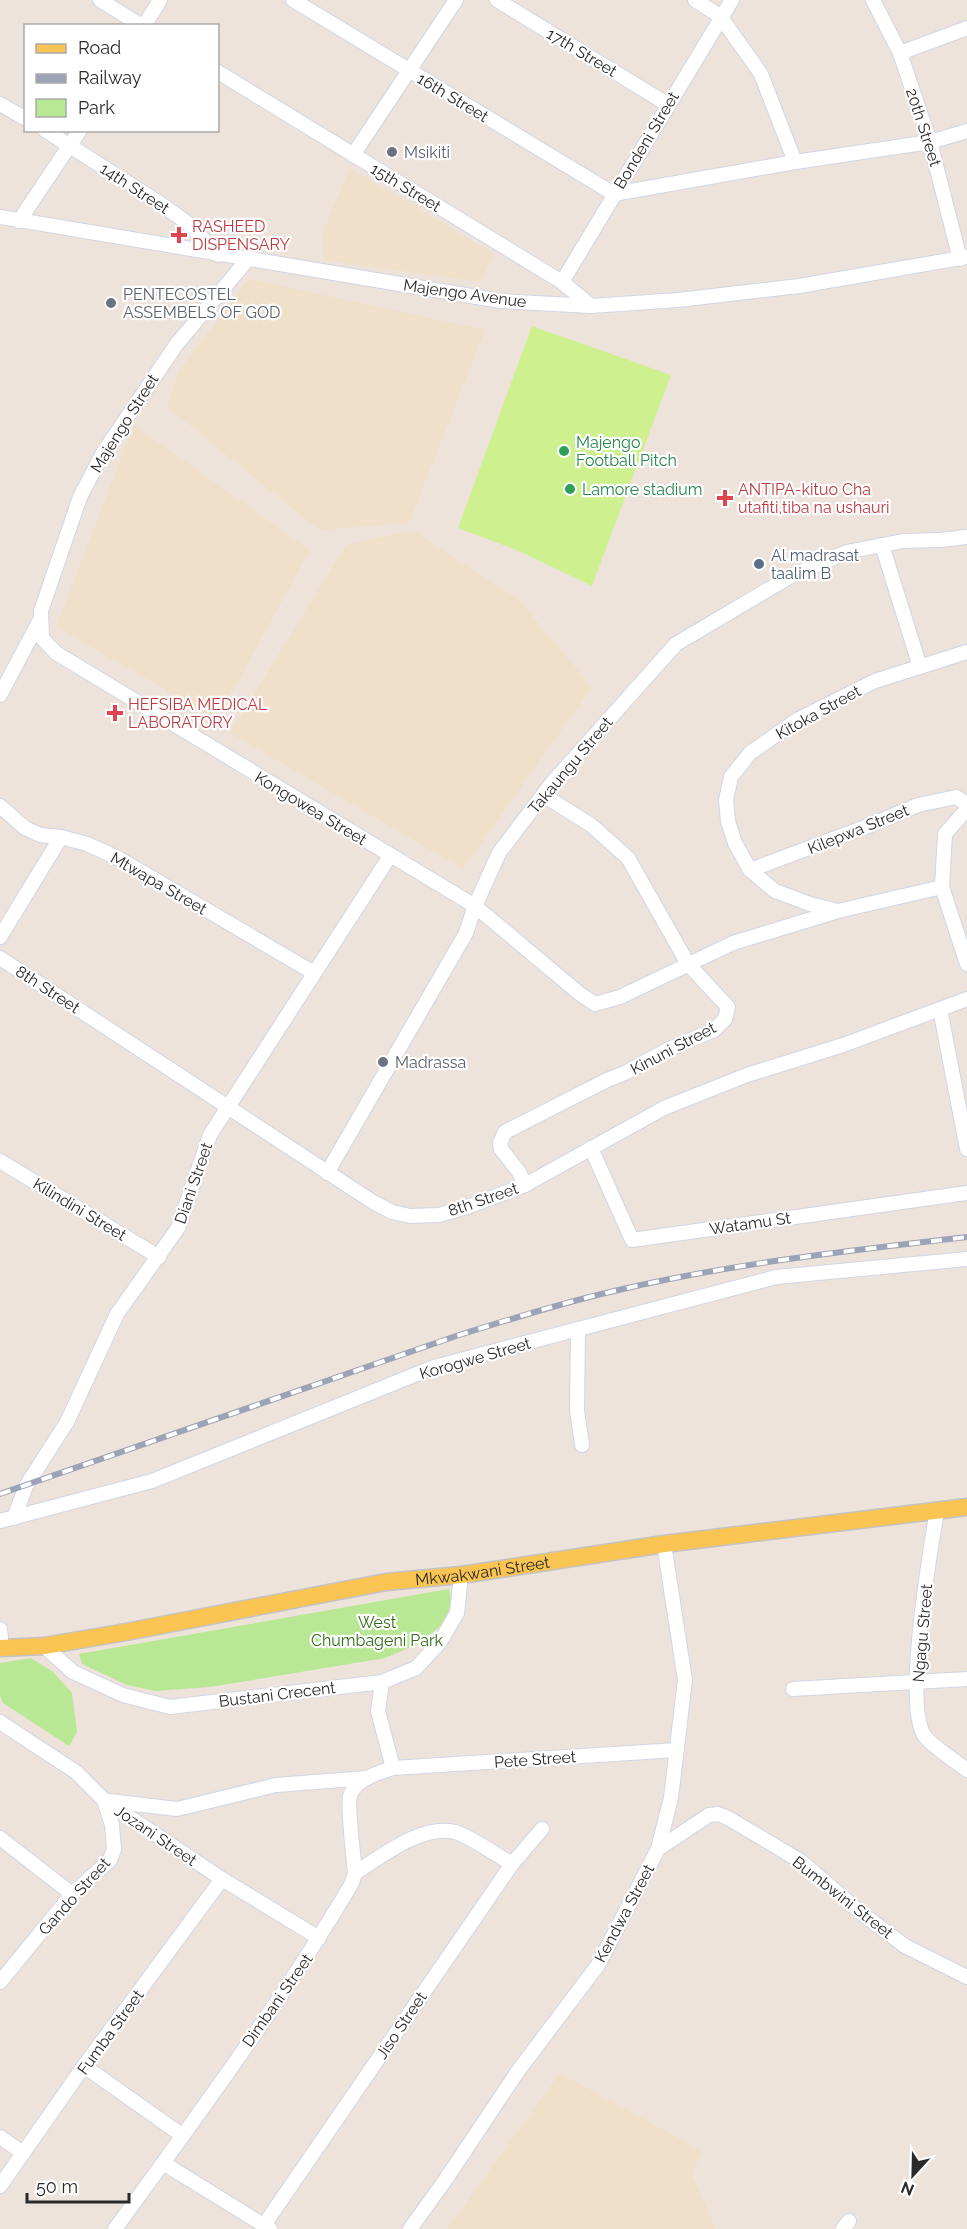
<svg xmlns="http://www.w3.org/2000/svg" width="967" height="2229" viewBox="0 0 967 2229" font-family="Raleway,sans-serif">
  <style>
    .education { fill: #f0e0c9 }
    .green { fill: #b8e893 }
    .pitch { fill: #cff08e }
    .lines { fill: none; stroke-linecap: round; stroke-linejoin: round }
    .minor-casing { stroke: #d0d6e4; stroke-width: 16 }
    .major-casing { stroke: #c3c3c3; stroke-width: 19 }
    .minor { stroke: #fff; stroke-width: 14 }
    .major { stroke: #fac453; stroke-width: 16 }
    .rail-casing { stroke: #9da3b6; stroke-width: 6 }
    .rail { stroke: #fff; stroke-width: 4; stroke-dasharray: 11; stroke-linecap: butt }
    .worship-dot { fill: #6b7280; stroke: #fff; stroke-width: 2 }
    .health-dot { fill: #e0444e; stroke: #fff; stroke-width: 2 }
    .leisure-dot { fill: #2e9e5b; stroke: #fff; stroke-width: 2 }
    .service-dot { fill: #5c6f8a; stroke: #fff; stroke-width: 2 }
    .labels { text-anchor: middle; stroke-width: 4.5; stroke-linejoin: round; paint-order: stroke }
    .street-label { font-size: 16px; fill: #2a2a2a; stroke: #fff }
    .worship-label { font-size: 16px; fill: #5b616d; stroke: #fff; text-anchor: start }
    .health-label { font-size: 16px; fill: #be3a42; stroke: #fff; text-anchor: start }
    .leisure-label { font-size: 16px; fill: #27864d; stroke: #fff; text-anchor: start }
    .service-label { font-size: 16px; fill: #4e5e75; stroke: #fff; text-anchor: start }
    .park-label { font-size: 16px; fill: #2f6c15; stroke: #fff }
  </style>
  <rect width="100%" height="100%" fill="#ede3db"/>
  <!-- education -->
  <g class="education">
    <polygon points="350,168 494,254 480,282 324,260 322,234"/>
    <polygon points="249,279 485,330 409,523 319,530 167,407 178,372"/>
    <polygon points="134,425 310,550 217,719 56,627"/>
    <polygon points="412,530 518,599 592,687 463,869 230,733 346,545"/>
    <polygon points="560,2073 702,2151 692,2175 716,2229 447,2229"/>
  </g>
  <!-- green -->
  <g class="green">
    <polygon points="449,1589 452,1602 443,1624 420,1643 385,1658 210,1687 155,1691 127,1685 82,1664 79,1654"/>
    <polygon points="31,1658 53,1672 72,1693 77,1732 69,1746 3,1703 0,1696 0,1663"/>
  </g>
  <!-- pitch -->
  <polygon class="pitch" points="532,326 671,375 592,586 519,551 458,528"/>
  <g class="lines">
    <!-- minor casing -->
    <g class="minor-casing">
      <g id="minor">
        <polyline points="100,0 142,26"/>
        <polyline points="293,0 614,194 795,162 930,142 967,131"/>
        <polyline points="497,0 667,104"/>
        <polyline points="695,0 720,16 761,74 795,162"/>
        <polyline points="873,0 900,53 930,142 960,259"/>
        <polyline points="144,26 160,0"/>
        <polyline points="900,53 967,28"/>
        <polyline points="218,72 562,282 591,306"/>
        <polyline points="0,104 26,119"/>
        <polyline points="45,130 164,206 190,225 218,255"/>
        <polyline points="353,155 456,0"/>
        <polyline points="0,217 501,301 591,306 678,300 799,286 967,257"/>
        <polyline points="19,221 80,130"/>
        <polyline points="248,259 176,345 103,453 80,497 41,611 42,638 56,653 475,906 580,994 595,1004 620,997 733,943 838,911"/>
        <polyline points="562,282 732,0"/>
        <polyline points="882,545 920,667"/>
        <polyline points="0,695 41,618"/>
        <polyline points="0,806 25,828 40,835 61,837 87,844 118,858 314,973"/>
        <polyline points="967,809 945,834 942,887 967,964"/>
        <polyline points="750,870 868,826 918,805 956,797 967,804"/>
        <polyline points="942,887 838,911 810,904 775,891 750,870 735,843 728,821 726,800 731,777 750,753 797,720 875,681 967,652"/>
        <polyline points="0,937 61,837"/>
        <polyline points="0,958 373,1202 392,1212 410,1216 439,1215 470,1206 525,1185 664,1108 747,1075 843,1045 967,999"/>
        <polyline points="940,1009 967,1149"/>
        <polyline points="591,1148 632,1240 967,1193"/>
        <polyline points="0,1161 159,1257"/>
        <polyline points="327,1173 466,933 475,906 499,853 552,783 676,644 791,576 847,552 903,541 940,540 967,537"/>
        <polyline points="525,1185 519,1172 501,1149 500,1143 505,1132 607,1080 625,1073 669,1049 714,1030 725,1019 728,1007 688,964 628,858 591,825 543,795"/>
        <polyline points="578,1329 577,1410 582,1445"/>
        <path d="M 937,1510 C 930,1552 904,1703 924,1735 C 930,1745 957,1762 967,1770"/>
        <polyline points="14,1518 26,1486 67,1422 117,1314 178,1228 210,1135 390,856"/>
        <polyline points="0,1521 152,1481 434,1367 776,1277 967,1259"/>
        <polyline points="0,1629 2,1648"/>
        <polyline points="44,1646 73,1672 123,1695 170,1707 382,1682 416,1668 440,1642 457,1613 461,1575"/>
        <polyline points="382,1682 378,1711 393,1768"/>
        <polyline points="793,1689 967,1679"/>
        <polyline points="0,1722 76,1772 104,1800 222,1879 319,1938"/>
        <polyline points="109,1801 177,1809 276,1785 367,1778"/>
        <polyline points="0,1838 72,1894"/>
        <polyline points="658,1849 709,1815 718,1814 728,1818 802,1862 860,1912 905,1946 967,1977"/>
        <path d="M 355,1873 C 382,1856 422,1824 455,1832 C 466,1834 500,1857 512,1864"/>
        <polyline points="0,1982 72,1894 110,1860 114,1849 112,1825 104,1800"/>
        <polyline points="84,2066 183,2136"/>
        <polyline points="0,2137 23,2153"/>
        <polyline points="163,2163 270,2229"/>
        <polyline points="0,2186 84,2066 222,1879"/>
        <polyline points="264,2225 512,1864 542,1829"/>
        <path d="M 115,2229 C 197,2116 281,2003 352,1883 L 355,1873 C 354,1860 347,1805 350,1796 C 355,1779 378,1773 393,1768 L 677,1750"/>
        <polyline points="410,2229 446,2179 518,2071 598,1965 658,1849 671,1798 685,1680 664,1544"/>
        <polyline points="843,2229 849,2221"/>
      </g>
    </g>
    <!-- major casing -->
    <g class="major-casing">
      <g id="major">
        <path id="s1" d="M 0,1648 L 44,1646 L 126,1632 L 386,1582 L 461,1575 L 664,1544 L 967,1507"/>
      </g>
    </g>
    <!-- minor -->
    <use href="#minor" class="minor"/>
    <!-- major -->
    <use href="#major" class="major"/>
    <!-- rail casing -->
    <g class="rail-casing">
      <path id="rail" d="M 0,1494 L 456,1336 C 507,1320 558,1304 610,1292 C 727,1264 847,1251 967,1237"/>
    </g>
    <!-- rail -->
    <use href="#rail" class="rail"/>
  </g>
  <!-- markers -->
  <g class="worship-dot">
    <circle cx="392" cy="152" r="6"/>
    <circle cx="111" cy="303" r="6"/>
    <circle cx="383" cy="1062" r="6"/>
  </g>
  <g class="health-dot">
    <path d="M176 226h6v6h6v6h-6v6h-6v-6h-6v-6h6z"/>
    <path d="M722 489h6v6h6v6h-6v6h-6v-6h-6v-6h6z"/>
    <path d="M112 704h6v6h6v6h-6v6h-6v-6h-6v-6h6z"/>
  </g>
  <g class="leisure-dot">
    <circle cx="564" cy="451" r="6"/>
    <circle cx="570" cy="489" r="6"/>
  </g>
  <circle class="service-dot" cx="759" cy="564" r="6"/>
  <g class="labels">
    <!-- street labels -->
    <g class="street-label">
      <text transform="translate(582 52) rotate(31)" y="6">17th Street</text>
      <text transform="translate(453 97) rotate(31)" y="6">16th Street</text>
      <text transform="translate(924 127) rotate(72)" y="6">20th Street</text>
      <text transform="translate(646 140) rotate(-59)" y="6">Bondeni Street</text>
      <text transform="translate(406 187) rotate(31)" y="6">15th Street</text>
      <text transform="translate(135 188) rotate(33)" y="6">14th Street</text>
      <text transform="translate(465 293) rotate(8)" y="6">Majengo Avenue</text>
      <text transform="translate(124 423) rotate(-58)" y="6">Majengo Street</text>
      <text transform="translate(818 712) rotate(-29)" y="6">Kitoka Street</text>
      <text transform="translate(570 765) rotate(-50)" y="6">Takaungu Street</text>
      <text transform="translate(311 808) rotate(31)" y="6">Kongowea Street</text>
      <text transform="translate(858 829) rotate(-22)" y="6">Kilepwa Street</text>
      <text transform="translate(159 883) rotate(30)" y="6">Mtwapa Street</text>
      <text transform="translate(48 989) rotate(33)" y="6">8th Street</text>
      <text transform="translate(673 1048) rotate(-28)" y="6">Kinuni Street</text>
      <text transform="translate(193 1183) rotate(-71)" y="6">Diani Street</text>
      <text transform="translate(483 1199) rotate(-19)" y="6">8th Street</text>
      <text transform="translate(80 1209) rotate(31)" y="6">Kilindini Street</text>
      <text transform="translate(750 1223) rotate(-8)" y="6">Watamu St</text>
      <text transform="translate(475 1358) rotate(-16)" y="6">Korogwe Street</text>
      <text dy="6" stroke="none"><textPath href="#s1" startOffset="489">Mkwakwani Street</textPath></text>
      <text transform="translate(922 1633) rotate(-85)" y="6">Ngagu Street</text>
      <text transform="translate(277 1694) rotate(-7)" y="6">Bustani Crecent</text>
      <text transform="translate(535 1759) rotate(-4)" y="6">Pete Street</text>
      <text transform="translate(156 1835) rotate(34)" y="6">Jozani Street</text>
      <text transform="translate(74 1896) rotate(-48)" y="6">Gando Street</text>
      <text transform="translate(843 1897) rotate(38)" y="6">Bumbwini Street</text>
      <text transform="translate(624 1913) rotate(-62)" y="6">Kendwa Street</text>
      <text transform="translate(277 2000) rotate(-55)" y="6">Dimbani Street</text>
      <text transform="translate(401 2025) rotate(-56)" y="6">Jiso Street</text>
      <text transform="translate(110 2032) rotate(-54)" y="6">Fumba Street</text>
    </g>
    <!-- worship labels -->
    <g class="worship-label">
      <text x="404" y="158">Msikiti</text>
      <text x="123" y="300">PENTECOSTEL<tspan x="123" dy="18">ASSEMBELS OF GOD</tspan></text>
      <text x="395" y="1068">Madrassa</text>
    </g>
    <!-- health labels -->
    <g class="health-label">
      <text x="192" y="232">RASHEED<tspan x="192" dy="18">DISPENSARY</tspan></text>
      <text x="738" y="495">ANTIPA-kituo Cha<tspan x="738" dy="18">utafiti,tiba na ushauri</tspan></text>
      <text x="128" y="710">HEFSIBA MEDICAL<tspan x="128" dy="18">LABORATORY</tspan></text>
    </g>
    <!-- leisure labels -->
    <g class="leisure-label">
      <text x="576" y="448">Majengo<tspan x="576" dy="18">Football Pitch</tspan></text>
      <text x="582" y="495">Lamore stadium</text>
    </g>
    <!-- service labels -->
    <g class="service-label">
      <text x="771" y="561">Al madrasat<tspan x="771" dy="18">taalim B</tspan></text>
    </g>
    <!-- park labels -->
    <g class="park-label">
      <text x="377" y="1628">West<tspan x="377" dy="18">Chumbageni Park</tspan></text>
    </g>
  </g>
  <!-- legend -->
  <rect x="24" y="24" width="195" height="108" fill="#ffffff" stroke="#aaaaaa" stroke-width="1.5"/>
  <rect x="36" y="44" width="30" height="9" fill="#fac453" stroke="#aaaaaa" stroke-width="1.5"/>
  <text x="78" y="54" font-size="18" fill="#2a2a2a">Road</text>
  <rect x="36" y="74" width="30" height="9" fill="#9da3b6" stroke="#aaaaaa" stroke-width="1.5"/>
  <text x="78" y="84" font-size="18" fill="#2a2a2a">Railway</text>
  <rect x="36" y="99" width="30" height="18" fill="#b8e893" stroke="#aaaaaa" stroke-width="1.5"/>
  <text x="78" y="114" font-size="18" fill="#2a2a2a">Park</text>
  <!-- north arrow -->
  <g transform="translate(913 2175) rotate(202)" stroke="#ffffff" stroke-width="4.5" paint-order="stroke">
  <path d="M0-4.5L10 22L0 15L-10 22Z" fill="#2a2a2a"/>
  <text y="-9" font-size="16" font-weight="bold" text-anchor="middle" fill="#2a2a2a">N</text>
  </g>
  <!-- scale -->
  <path d="M27 2193v9h102v-9" fill="none" stroke="#2a2a2a" stroke-width="3"/>
  <text x="36" y="2193" font-size="18" fill="#2a2a2a" stroke="#ffffff" stroke-width="4.5" paint-order="stroke">50 m</text>
</svg>
